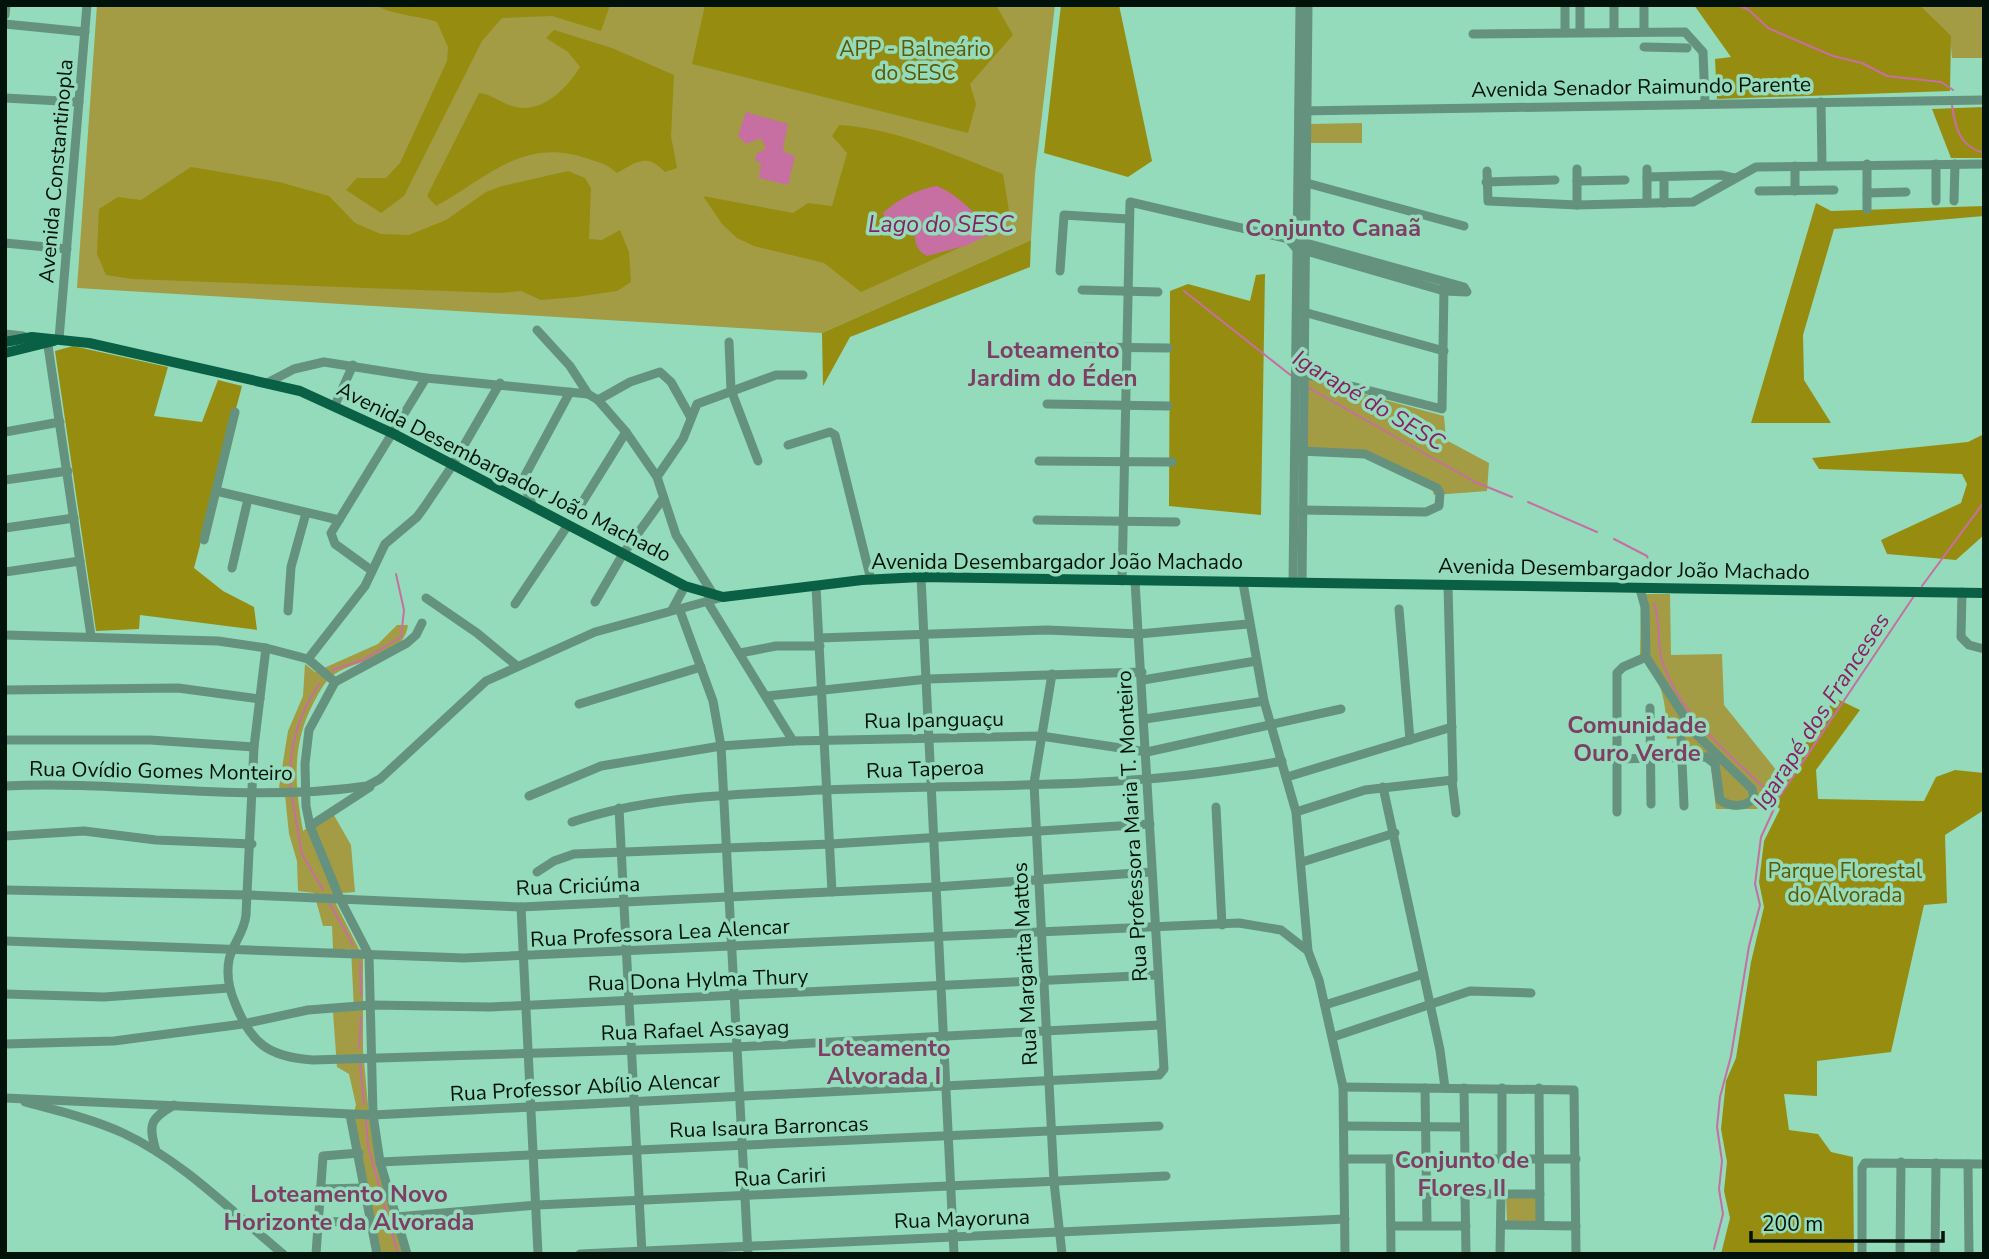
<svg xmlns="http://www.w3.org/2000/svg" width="1989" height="1259" viewBox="0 0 1989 1259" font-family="'Nunito Sans',sans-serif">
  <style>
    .green { fill: #a39c44 }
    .forest { fill: #968c10 }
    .water { fill: #c76ea3 }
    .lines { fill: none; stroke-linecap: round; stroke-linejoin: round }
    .stream { stroke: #c76ea3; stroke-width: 2 }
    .minor { stroke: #65927e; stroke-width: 9 }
    .major { stroke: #0a6044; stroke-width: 10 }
    .labels { text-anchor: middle; stroke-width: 7; stroke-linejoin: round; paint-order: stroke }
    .park-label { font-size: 21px; fill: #5e5800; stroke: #93dbbb }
    .street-label { font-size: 21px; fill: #00120a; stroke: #93dbbb }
    .water-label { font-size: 23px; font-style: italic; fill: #8a1e66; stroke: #93dbbb }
    .quarter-label { font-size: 24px; font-weight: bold; fill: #7e3e65; stroke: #93dbbb }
  </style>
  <rect width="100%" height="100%" fill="#93dbbb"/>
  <!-- green -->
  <g class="green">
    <polygon points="97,5 1055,5 1035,174 1031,240 822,333 77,288"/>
    <polygon points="1920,5 1984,5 1984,58 1952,58 1950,36"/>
    <polygon points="1362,123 1362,143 1310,143 1311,124"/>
    <polygon points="1304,378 1444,416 1446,440 1489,463 1487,491 1434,495 1430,483 1363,453 1303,448"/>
    <path d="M 1641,594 L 1670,594 L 1671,655 L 1722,654 L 1724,705 L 1781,776 L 1771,795 L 1757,809 L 1716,809 L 1710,759 L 1680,756 L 1678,738 L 1667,739 C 1666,708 1665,679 1640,657 Z"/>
    <path d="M 397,625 L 408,625 C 403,661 353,658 331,677 C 322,685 318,695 313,704 C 291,746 295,787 303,831 L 331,810 L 351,845 L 355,892 L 342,893 L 335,902 L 363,957 L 363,1051 L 369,1115 L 403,1254 L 378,1254 L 352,1118 L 356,1105 L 349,1074 L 337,1067 L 333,1012 L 354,1010 L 351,949 L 333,949 L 332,926 L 323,926 L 314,893 L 298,891 L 297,861 L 289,834 L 285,795 L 279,787 L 288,731 L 303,696 L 305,664 L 315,672 L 378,644 Z"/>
    <polygon points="1506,1195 1536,1195 1537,1223 1507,1223"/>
  </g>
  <!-- forest -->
  <g class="forest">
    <path d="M 376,5 L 610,5 L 601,31 L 552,16 L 502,18 L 482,41 L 404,196 L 381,213 L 346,190 L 357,178 L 386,178 L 400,163 L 447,61 L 448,47 L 437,22 C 417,15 394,16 376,5 Z"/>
    <polygon points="705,5 996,5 1013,35 970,84 976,104 968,133 692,64"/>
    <polygon points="1061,5 1119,5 1152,161 1128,177 1044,153"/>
    <polygon points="1694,5 1920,5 1951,36 1950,91 1717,99 1715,59 1731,57"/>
    <path d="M 554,30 L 612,48 L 674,75 L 671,136 L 677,168 L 665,172 C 647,153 638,161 617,173 C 608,165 601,163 589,159 C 524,136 490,176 436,206 L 427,196 L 479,93 C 491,94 498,101 509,105 C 539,117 566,90 580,67 L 568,52 L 546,38 Z"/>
    <polygon points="1984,107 1984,158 1951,158 1932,109"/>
    <path d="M 839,125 C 894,128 952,154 1003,174 L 1010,217 L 990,234 L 861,292 L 824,263 L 754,246 L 737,238 L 722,224 L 703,196 L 793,213 L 808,203 L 832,206 L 847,153 L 832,136 Z"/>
    <polygon points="191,167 279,182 329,196 355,223 381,234 409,235 446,220 486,192 502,186 568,171 585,178 591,188 589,239 602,240 620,230 629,252 631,282 617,291 576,297 541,300 521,291 500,293 132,279 106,275 97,254 99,209 118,197 141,200"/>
    <polygon points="1816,203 1831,211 1984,206 1984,216 1834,229 1803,335 1804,380 1831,423 1751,423"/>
    <polygon points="1031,240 1030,267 850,337 823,386 822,333"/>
    <polygon points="1265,274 1261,515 1169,506 1170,291 1188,284 1250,301 1256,275"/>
    <polygon points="73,346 168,367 154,416 202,422 218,380 242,386 194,568 223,591 254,607 257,630 140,615 139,629 96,631 55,351"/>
    <polygon points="1984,434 1984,535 1956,560 1887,554 1881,540 1961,503 1967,484 1962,474 1819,469 1812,458 1968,442"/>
    <polygon points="1835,698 1860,710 1816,770 1818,799 1924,801 1936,777 1955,770 1984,773 1984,810 1945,835 1947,903 1924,905 1891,1052 1817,1061 1817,1096 1784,1094 1789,1130 1818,1134 1831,1152 1853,1157 1854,1254 1721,1254 1730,1218 1724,1191 1727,1162 1721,1129 1726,1081 1736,1058 1751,962 1764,907 1759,882 1764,841 1780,809 1769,800"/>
  </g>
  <!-- water -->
  <g class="water">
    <polygon points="746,112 788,124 783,148 786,153 795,156 788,185 759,178 761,163 755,160 757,153 766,149 761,138 746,144 738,136"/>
    <path d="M 937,186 C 956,194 981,216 990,234 L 968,245 L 927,256 C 903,243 931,223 887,225 L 883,213 C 897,200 917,189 937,186 Z"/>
  </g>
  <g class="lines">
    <!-- stream -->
    <g class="stream">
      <polyline points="1737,5 1749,10 1768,28 1833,56 1862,63 1887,76 1941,82 1953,90"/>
      <path d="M 1952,105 C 1955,128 1960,147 1984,153"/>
      <polyline points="1184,291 1293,377"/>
      <polyline points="1309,388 1475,482 1512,497"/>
      <polyline points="1528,502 1597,532"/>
      <polyline points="1614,539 1647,556 1654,578"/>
      <polyline points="1922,586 1984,502"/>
      <path d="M 1654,603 C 1661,623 1657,643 1662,661 C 1681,720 1737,759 1778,802"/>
      <polyline points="332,670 363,660 401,637 404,610 396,574"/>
      <path d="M 290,787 C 289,748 297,717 319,684"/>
      <polyline points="292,797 302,854 323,890"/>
      <polyline points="330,904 353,945"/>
      <polyline points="360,962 361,995"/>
      <polyline points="359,1048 361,1017"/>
      <polyline points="360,1063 364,1104"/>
      <polyline points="366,1119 368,1146 398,1254"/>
      <polyline points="1714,1249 1723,1214 1719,1189 1722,1161 1717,1127 1720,1097 1731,1056 1749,946 1760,905 1755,884 1761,837 1780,796 1914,596"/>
    </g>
    <!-- minor -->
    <g class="minor">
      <polyline points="1565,5 1565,31"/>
      <polyline points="1580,5 1580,31"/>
      <polyline points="1614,5 1614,31"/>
      <polyline points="5,15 6,5"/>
      <polyline points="5,24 85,32"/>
      <polyline points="1644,31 1644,8"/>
      <polyline points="1473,34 1685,32 1703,52 1705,104"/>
      <polyline points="1644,47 1687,48"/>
      <polyline points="5,98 79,102"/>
      <polyline points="1821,102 1822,165"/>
      <polyline points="1299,111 1984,100"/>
      <polyline points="1867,164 1867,209"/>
      <polyline points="1936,164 1936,201"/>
      <polyline points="1795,166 1795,191"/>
      <polyline points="1577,169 1577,205"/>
      <polyline points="1647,169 1647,203"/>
      <polyline points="1487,171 1488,201 1577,205 1693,202 1756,167 1984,164"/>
      <polyline points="1647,177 1721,175 1734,178"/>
      <polyline points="1664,177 1664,203"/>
      <polyline points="1577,181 1625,180"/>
      <polyline points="1303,182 1464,226"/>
      <polyline points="1486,182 1555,180"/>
      <polyline points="1759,191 1834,190"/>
      <polyline points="1867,193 1906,192"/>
      <polyline points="1954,201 1955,164"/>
      <polyline points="5,243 67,249"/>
      <polyline points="1060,271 1064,215 1128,219"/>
      <polyline points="1082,290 1158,292"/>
      <polyline points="1300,311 1444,351"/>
      <polyline points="537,330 570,366 588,394 598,400 626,432 657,477 676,535 713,594"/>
      <polyline points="5,334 23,336"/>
      <polyline points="47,339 91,636"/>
      <polyline points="59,339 87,5"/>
      <polyline points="729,342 731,390 758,461"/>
      <polyline points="1086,347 1168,348"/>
      <polyline points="1300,373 1442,409 1444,288"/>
      <polyline points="269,382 294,369 324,362 426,378 588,394"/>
      <polyline points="598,400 630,382 660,372 671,382 690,416"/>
      <polyline points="1047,404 1168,406"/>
      <polyline points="335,405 353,365"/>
      <polyline points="5,432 60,422"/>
      <polyline points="788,445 830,432 835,435 871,580"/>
      <polyline points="1300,451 1365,454 1437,488 1440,493 1439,506 1426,512 1300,510"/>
      <polyline points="1039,461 1172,462"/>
      <polyline points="657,477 683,439 697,404 776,375 803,375"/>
      <polyline points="5,480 68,471"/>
      <polyline points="216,491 339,520"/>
      <polyline points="533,506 522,481 570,392"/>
      <polyline points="575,514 626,432"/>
      <polyline points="1037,520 1176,522"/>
      <polyline points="5,528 74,518"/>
      <polyline points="204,540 235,412"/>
      <polyline points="232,568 248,499"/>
      <polyline points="371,570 335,544 331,533 426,378"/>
      <polyline points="5,572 80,561"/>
      <polyline points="921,577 954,1254"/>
      <polyline points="1122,581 1130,202 1306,243 1464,287 1467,292 1444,291 1296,248 1290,241"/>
      <polyline points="1243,583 1264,701 1296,812 1308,951 1319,980 1343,1087 1345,1254"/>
      <polyline points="1293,583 1300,5"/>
      <polyline points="1302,583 1308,5"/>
      <polyline points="816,586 832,892"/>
      <path d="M 1640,589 L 1645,607 L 1646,657 L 1695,733 L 1752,789 L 1754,798 C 1745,808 1730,807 1720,800 L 1715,764 L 1706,757"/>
      <polyline points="1962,592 1961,637 1969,645 1984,649"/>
      <polyline points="426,598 477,633 517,666"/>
      <polyline points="707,601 793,741"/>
      <polyline points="595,602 623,554 662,500"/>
      <polyline points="515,604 568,525"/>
      <polyline points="679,608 713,701 721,746 748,1254"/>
      <polyline points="1399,609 1410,740"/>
      <polyline points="672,610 685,586"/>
      <polyline points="288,611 291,567 306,513"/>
      <polyline points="5,635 218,641 266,648 308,659 335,682"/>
      <polyline points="819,638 1047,630 1139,634 1248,624"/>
      <path d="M 266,648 L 254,747 L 246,915 C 244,934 232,944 229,960 C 226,976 229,989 235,1003 C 251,1044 269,1057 313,1060 L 736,1047 L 1160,1025"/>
      <polyline points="740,653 776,646 820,646"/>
      <polyline points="308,659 365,586 385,544 417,517 425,506 452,466 500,383"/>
      <polyline points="1052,674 1034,783 1054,1182 1062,1254"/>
      <polyline points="1143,680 1256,661"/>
      <polyline points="5,690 178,688 260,699"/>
      <polyline points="767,696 928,679 1142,672"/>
      <polyline points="579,704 701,667"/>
      <polyline points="1650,708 1651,804"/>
      <polyline points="1145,719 1264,701"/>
      <polyline points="1681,739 1684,806"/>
      <polyline points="5,740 150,740 254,747"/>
      <polyline points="1616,759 1706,757"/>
      <polyline points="1287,777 1452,727"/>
      <polyline points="1452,781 1456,813"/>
      <path d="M 5,786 C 126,780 246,804 367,786 L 380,779 L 486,681 L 595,632 L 723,597"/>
      <polyline points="1383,787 1440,1050 1445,1088"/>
      <polyline points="529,796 601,766 721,746 793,741 1041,736 1147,752 1341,709"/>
      <polyline points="1216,807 1222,925"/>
      <polyline points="619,808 642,1254"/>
      <polyline points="1296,812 1365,790 1453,780 1448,586"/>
      <polyline points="1617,812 1617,673 1623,667 1646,657"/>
      <path d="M 572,822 C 646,797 724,795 802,791 C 962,783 1124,792 1282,761"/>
      <polyline points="310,826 370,787"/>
      <polyline points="5,836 84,831 156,840 252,844"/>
      <polyline points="1302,862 1395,833"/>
      <polyline points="537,872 554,861 574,854 831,844 1150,824"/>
      <polyline points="5,890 248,895 521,907 935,887 1151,872"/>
      <polyline points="521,907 538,1254"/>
      <polyline points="5,941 464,958 1239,923 1281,930 1308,951"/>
      <polyline points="5,994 104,997 229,988"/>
      <polyline points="1325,1005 1423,974"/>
      <polyline points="1333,1037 1470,991 1531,993"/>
      <polyline points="5,1044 114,1041 243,1024 308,1010 372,1005 490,1007 1157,975"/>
      <polyline points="1343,1087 1574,1090 1576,1254"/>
      <polyline points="1425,1088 1427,1225"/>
      <polyline points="1464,1088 1465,1159"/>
      <polyline points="1502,1088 1502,1159"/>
      <polyline points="1539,1088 1540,1225"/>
      <polyline points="5,1098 373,1115 1159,1075 1164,1069 1135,581"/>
      <path d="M 25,1102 C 59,1111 92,1119 123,1133 C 183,1161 232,1212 283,1254"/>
      <polyline points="350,1115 377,1254"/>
      <polyline points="1346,1126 1464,1127"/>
      <path d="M 156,1151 C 148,1124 150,1119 174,1105"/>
      <polyline points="1346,1159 1576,1159"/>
      <polyline points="1390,1159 1391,1254"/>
      <polyline points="380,1162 1159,1126"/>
      <polyline points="1968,1164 1969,1254"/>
      <polyline points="319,1189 365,1188"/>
      <polyline points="1427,1194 1540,1194"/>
      <polyline points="1465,1194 1466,1254"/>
      <polyline points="396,1217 537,1205 1166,1176"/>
      <polyline points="318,1222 372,1221"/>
      <polyline points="1501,1225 1576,1226"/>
      <polyline points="1391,1226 1466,1226"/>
      <polyline points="316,1254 323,1156 359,1153"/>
      <polyline points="407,1254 380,1162 373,1115 369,955 340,899 310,826 306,806 305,764 309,730 335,682 407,643 416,635 422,623"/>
      <polyline points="580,1254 1345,1219"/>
      <polyline points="1500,1254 1501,1194"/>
      <polyline points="1862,1254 1862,1168 1865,1163 1984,1164"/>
      <polyline points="1900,1254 1901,1162"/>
      <polyline points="1935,1254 1936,1163"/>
    </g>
    <!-- major -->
    <g class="major">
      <polyline points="5,342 32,337 89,343 300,391 394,434 685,586 723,597 862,580 921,577 1984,593"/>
      <polyline points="5,353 54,341"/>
    </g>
  </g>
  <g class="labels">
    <!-- park labels -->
    <g class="park-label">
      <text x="915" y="56">APP - Balneário<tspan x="915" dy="24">do SESC</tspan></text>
      <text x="1845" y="878">Parque Florestal<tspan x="1845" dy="24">do Alvorada</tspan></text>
    </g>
    <!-- street labels -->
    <g class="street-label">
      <text transform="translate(1641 87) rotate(-1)" y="7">Avenida Senador Raimundo Parente</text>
      <text transform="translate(56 171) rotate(-85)" y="7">Avenida Constantinopla</text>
      <text transform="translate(504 472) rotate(27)" y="7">Avenida Desembargador João Machado</text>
      <text x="1057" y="569">Avenida Desembargador João Machado</text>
      <text transform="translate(1624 569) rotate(1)" y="7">Avenida Desembargador João Machado</text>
      <text transform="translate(934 720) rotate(-1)" y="7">Rua Ipanguaçu</text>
      <text transform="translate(925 769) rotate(-2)" y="7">Rua Taperoa</text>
      <text transform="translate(161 771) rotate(1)" y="7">Rua Ovídio Gomes Monteiro</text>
      <text transform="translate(1132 826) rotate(-93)" y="7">Rua Professora Maria T. Monteiro</text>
      <text transform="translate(578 886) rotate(-2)" y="7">Rua Criciúma</text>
      <text transform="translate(660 933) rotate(-3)" y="7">Rua Professora Lea Alencar</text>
      <text transform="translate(1025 964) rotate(-93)" y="7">Rua Margarita Mattos</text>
      <text transform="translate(698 980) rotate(-2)" y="7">Rua Dona Hylma Thury</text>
      <text transform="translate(695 1030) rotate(-2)" y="7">Rua Rafael Assayag</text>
      <text transform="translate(585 1087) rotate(-3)" y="7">Rua Professor Abílio Alencar</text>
      <text transform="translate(769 1127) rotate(-2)" y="7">Rua Isaura Barroncas</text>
      <text transform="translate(780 1177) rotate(-3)" y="7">Rua Cariri</text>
      <text transform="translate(962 1219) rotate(-2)" y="7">Rua Mayoruna</text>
    </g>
    <!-- water labels -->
    <g class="water-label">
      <text x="941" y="232">Lago do SESC</text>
      <text transform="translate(1369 400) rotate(31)" y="8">Igarapé do SESC</text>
      <text transform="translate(1821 711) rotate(-57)" y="8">Igarapé dos Franceses</text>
    </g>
    <!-- quarter labels -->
    <g class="quarter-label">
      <text x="1333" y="236">Conjunto Canaã</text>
      <text x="1053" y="358">Loteamento<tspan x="1053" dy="28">Jardim do Éden</tspan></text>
      <text x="1637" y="733">Comunidade<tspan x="1637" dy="28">Ouro Verde</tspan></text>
      <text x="884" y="1056">Loteamento<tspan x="884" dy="28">Alvorada I</tspan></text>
      <text x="1462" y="1168">Conjunto de<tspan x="1462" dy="28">Flores II</tspan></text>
      <text x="349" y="1202">Loteamento Novo<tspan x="349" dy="28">Horizonte da Alvorada</tspan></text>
    </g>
  </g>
  <!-- border -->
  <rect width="1989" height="1259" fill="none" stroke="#00120a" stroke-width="14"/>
  <!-- scale -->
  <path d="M1751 1231v10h192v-10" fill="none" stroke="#00120a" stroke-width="3.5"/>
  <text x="1762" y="1231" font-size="21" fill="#00120a" stroke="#93dbbb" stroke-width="5" paint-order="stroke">200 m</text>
</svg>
